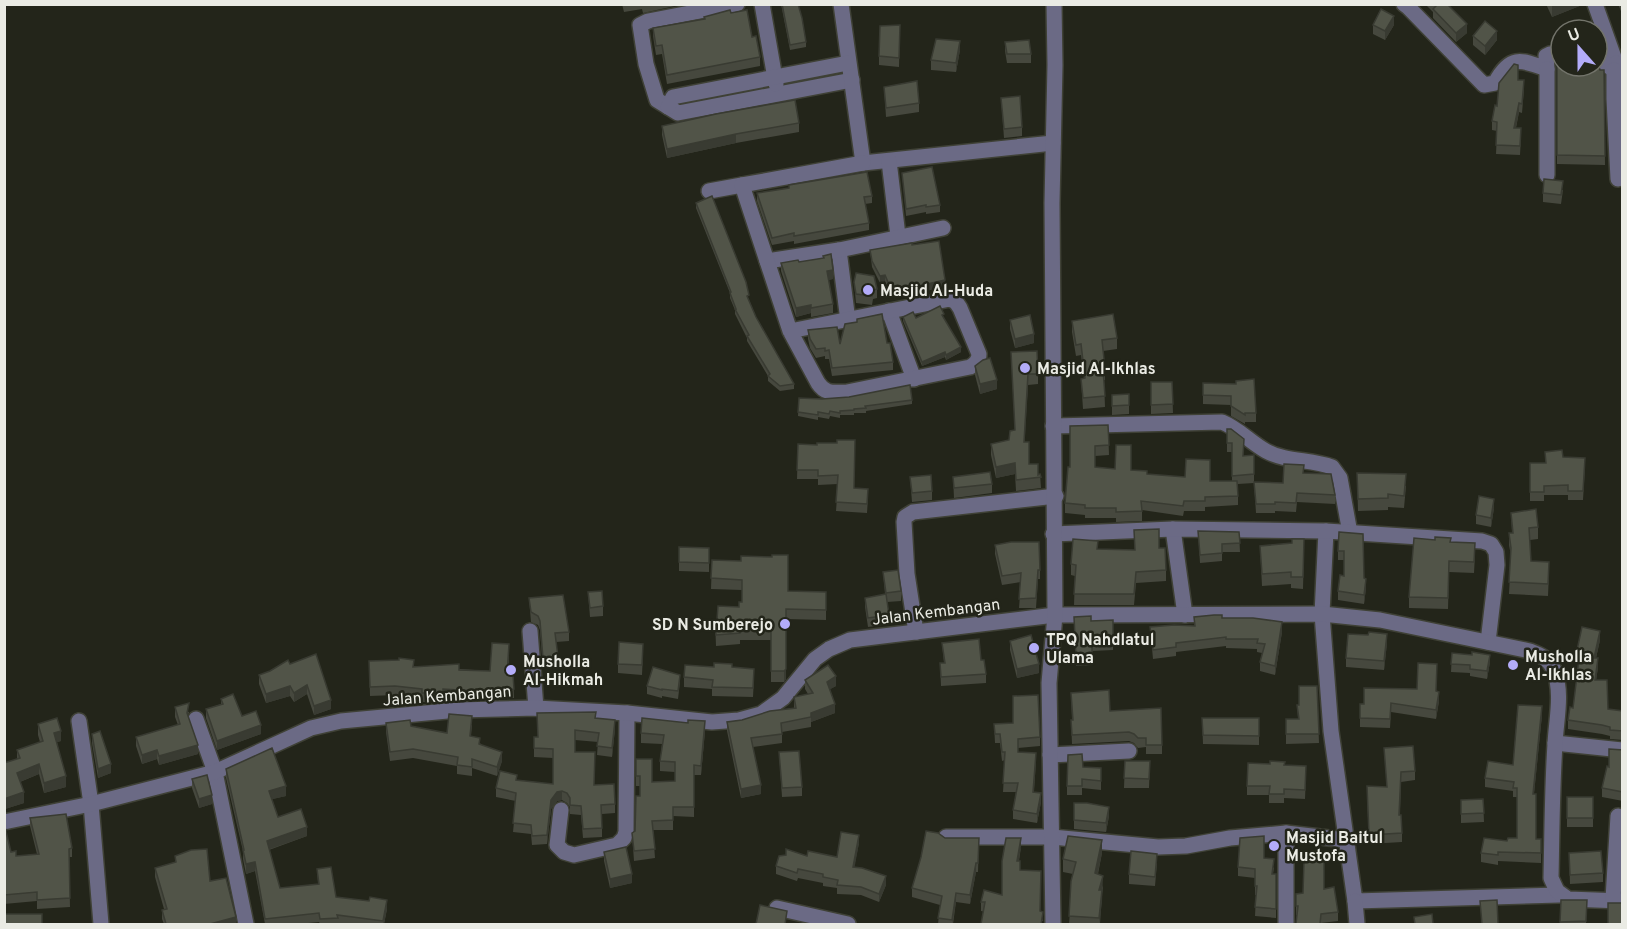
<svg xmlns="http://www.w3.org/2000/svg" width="1627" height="929" viewBox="0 0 1627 929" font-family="Overpass,sans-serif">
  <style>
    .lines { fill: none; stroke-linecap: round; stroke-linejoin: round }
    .minor-casing { stroke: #3f4136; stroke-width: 18 }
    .minor { stroke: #6b6a85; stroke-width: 15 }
    .wall { fill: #46483e }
    .shaded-wall { fill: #393b32 }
    .building { fill: #515448; stroke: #393b32; stroke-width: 1.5 }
    .poi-dot { fill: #b3acf9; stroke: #23251a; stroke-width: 2 }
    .labels { text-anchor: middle; stroke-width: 5; stroke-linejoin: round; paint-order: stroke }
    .poi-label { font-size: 16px; font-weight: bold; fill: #eaebe4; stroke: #23251a; text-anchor: start }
    .street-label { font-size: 16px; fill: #eaebe4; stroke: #23251a }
  </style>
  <rect width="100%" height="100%" fill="#23251a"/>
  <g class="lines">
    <!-- minor casing -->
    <g class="minor-casing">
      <g id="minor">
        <polyline points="737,4 648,21 640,25 646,64 657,100 678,113 852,80"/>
        <polyline points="762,4 776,84"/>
        <polyline points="841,4 863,163 1053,143"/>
        <path d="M 1404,4 L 1408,7 L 1484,85 L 1495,83 C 1510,55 1520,59 1547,69 L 1546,56 L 1550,54 L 1561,53"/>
        <polyline points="1595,4 1616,63 1622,66"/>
        <polyline points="1597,58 1614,70 1616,63"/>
        <polyline points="1547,69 1547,175"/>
        <polyline points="1614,70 1614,99 1618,179"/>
        <polyline points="668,107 673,97 848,63"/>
        <polyline points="889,161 898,236"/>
        <polyline points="709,191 742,185"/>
        <polyline points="839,250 848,321"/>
        <polyline points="767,261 839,250 943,228"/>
        <polyline points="889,311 914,379"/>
        <path d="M 790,331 L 950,299 L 956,302 L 960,308 L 979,354 C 979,360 976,364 970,367 L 847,392 C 834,392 826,395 818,383 L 790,331 L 742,185 L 863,163"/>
        <path d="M 1053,426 L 1222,422 C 1239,429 1250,442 1266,451 C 1286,462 1311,459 1332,467 L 1340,478 L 1350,533"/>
        <polyline points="1173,529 1185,615"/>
        <polyline points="1326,531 1322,614 1331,731 1355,901 1559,895"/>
        <polyline points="1053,534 1173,529 1326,531 1482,541 1491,544 1496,552 1497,565 1488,642"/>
        <polyline points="530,631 536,708"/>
        <polyline points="916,632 907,574 904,522 905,517 913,512 1056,496"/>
        <polyline points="196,719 215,772 246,924"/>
        <polyline points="79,721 91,804 101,924"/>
        <polyline points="1555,743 1622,750"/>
        <polyline points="1050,755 1129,751"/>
        <polyline points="561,810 557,845 564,852 574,855 617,845 624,838 626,832 627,713"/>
        <path d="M 4,822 L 91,804 L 215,772 L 311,728 L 341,721 L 458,710 L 536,708 L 627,713 L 712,722 L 739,720 L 761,714 L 783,698 L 815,659 L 829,649 L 850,640 L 1055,615 L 1322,614 L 1380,620 L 1530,651 C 1541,655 1549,659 1554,670 C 1563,693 1556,721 1555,744 C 1552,789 1552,833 1551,878 L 1557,891 L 1568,899 L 1622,901"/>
        <polyline points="1286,833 1286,924"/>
        <polyline points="946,837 1052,837 1158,847 1186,846 1230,838 1286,833 1346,840"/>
        <polyline points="1613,899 1618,816"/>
        <polyline points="1355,901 1357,924"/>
        <polyline points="777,908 848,924"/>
        <polyline points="1053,924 1049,683 1055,615 1052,203 1055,65 1054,4"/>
      </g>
    </g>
    <!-- minor -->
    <use href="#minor" class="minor"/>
  </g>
  <!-- wall -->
  <g class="wall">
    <polygon points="622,4 684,4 643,13 642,9 624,12"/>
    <polygon points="781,4 798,4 806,42 806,47 790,50"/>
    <polygon points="1425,4 1447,4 1467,33 1456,42 1433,18 1433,12"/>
    <polygon points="1546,4 1582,4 1582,5 1552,17"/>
    <polygon points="1618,4 1623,4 1623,16"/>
    <polygon points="731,13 752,37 760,57 760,66 667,84 662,54 656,55 653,36 653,28"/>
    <polygon points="900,25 899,67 879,65 879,56"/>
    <polygon points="1373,25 1394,25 1385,40 1373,34"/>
    <polygon points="1473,36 1497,40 1485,55 1473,45"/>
    <polygon points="1005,42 1031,54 1031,63 1007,63 1005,51"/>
    <polygon points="960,50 956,72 931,70 931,60"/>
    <polygon points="1557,54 1600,70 1604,70 1605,165 1557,164"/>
    <polygon points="1518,80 1524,89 1522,113 1519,112 1516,128 1521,137 1520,155 1496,154 1497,131 1492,130 1492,121 1497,106"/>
    <polygon points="884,87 919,103 919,112 886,117"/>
    <polygon points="1001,98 1022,127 1022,136 1004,138"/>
    <polygon points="799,123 799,132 736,143 667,158 662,135 662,126"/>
    <polygon points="902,173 940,205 940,212 926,214 926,212 906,216"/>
    <polygon points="789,185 872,196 872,203 865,204 869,223 869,230 794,244 794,241 772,245 757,201 757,193 789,188"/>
    <polygon points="1563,190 1561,204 1543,202 1543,193"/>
    <polygon points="696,203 749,300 756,317 794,384 794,389 780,391 768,381 768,376 747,341 747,338 735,314 735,310 730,298 730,293 696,208"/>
    <polygon points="912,245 945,287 896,297 895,295 891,296 885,281 880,283 872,267 870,250"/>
    <polygon points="799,262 833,279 828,280 833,304 833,313 811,317 811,313 796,317 781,271 781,263"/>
    <polygon points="854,282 877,289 877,298 873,299 872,305 856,303"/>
    <polygon points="903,317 944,319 961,352 946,360 945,357 922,366 903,321"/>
    <polygon points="1010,320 1034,343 1015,348 1010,329"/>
    <polygon points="1072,321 1117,338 1117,349 1103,351 1105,369 1105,380 1104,380 1105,407 1083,409 1081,379 1084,379 1081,355 1076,356 1072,332"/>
    <polygon points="808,330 840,344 887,343 893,362 893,370 832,376 829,359 825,359 825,356 816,358 810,348 808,339"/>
    <polygon points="1011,352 1038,374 1038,384 1028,385 1024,442 1029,464 1038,474 1040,474 1041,488 1016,491 1015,474 996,478 991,455 991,444 1009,440 1015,430"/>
    <polygon points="975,366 997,389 980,394 975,375"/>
    <polygon points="1151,382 1172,382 1173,413 1151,414"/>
    <polygon points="1203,383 1236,384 1256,413 1256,422 1245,422 1245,424 1231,416 1231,405 1203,404"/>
    <polygon points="1129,394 1129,414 1112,415 1112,395"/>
    <polygon points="799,398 912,400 912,404 866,411 866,413 854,413 854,415 840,415 840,418 830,416 829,419 818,417 818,420 798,416"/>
    <polygon points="1108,425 1109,455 1095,456 1095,467 1131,470 1147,474 1210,481 1232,481 1232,452 1227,452 1227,429 1244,456 1254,455 1254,483 1238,484 1238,505 1205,507 1205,511 1184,511 1183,516 1142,510 1142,521 1116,522 1116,518 1085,518 1085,515 1065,513 1065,503 1070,467"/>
    <polygon points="798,444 868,498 867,513 836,511 838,484 818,485 818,479 797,479"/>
    <polygon points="1545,452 1563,457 1585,467 1583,500 1568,500 1568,495 1544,495 1544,501 1530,501 1530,463 1546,463"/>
    <polygon points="1304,473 1335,495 1335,504 1297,502 1296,512 1275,511 1275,513 1256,513 1254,482 1283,483"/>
    <polygon points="1357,473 1406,486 1404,508 1388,507 1388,510 1358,511"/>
    <polygon points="910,477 932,491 932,500 912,502"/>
    <polygon points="953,477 992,484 992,493 954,498"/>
    <polygon points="1494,508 1491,527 1476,524 1476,515"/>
    <polygon points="1511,513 1538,527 1538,539 1530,540 1531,561 1549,573 1548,596 1509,594 1511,556 1509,545 1509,533 1512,533"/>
    <polygon points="1198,531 1239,532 1240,552 1222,552 1222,561 1200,563"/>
    <polygon points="1363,534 1364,578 1366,588 1364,604 1338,600 1338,591 1344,576 1344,560 1338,560 1338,551"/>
    <polygon points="1451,542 1475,555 1474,573 1449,572 1448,609 1409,608 1409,597"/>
    <polygon points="995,545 1040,570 1040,579 1038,579 1036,608 1019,608 1021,582 1002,585 995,554"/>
    <polygon points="1260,546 1304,551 1303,589 1291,588 1291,584 1262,586"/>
    <polygon points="709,548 709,572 679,571 679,562"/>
    <polygon points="1159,548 1166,570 1166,581 1136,583 1134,605 1074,605 1075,576 1071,575 1071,564 1098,549 1134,550"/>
    <polygon points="712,560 788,591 826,592 826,620 786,619 786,679 784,682 771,682 771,640 740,640 740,644 716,646 715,621 717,620 739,607 742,602 742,590 711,589"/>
    <polygon points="883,572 901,591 901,601 887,602 889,615 889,624 868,627 865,607 865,598 885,594"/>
    <polygon points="588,592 603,606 603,616 590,617"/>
    <polygon points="529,598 569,632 569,641 556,642 558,666 543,668 540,630 538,625 531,622"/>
    <polygon points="1194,617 1222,618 1282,632 1275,675 1260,671 1260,662 1262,653 1257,652 1257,649 1226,648 1226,646 1176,652 1176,656 1153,659 1150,627 1194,626"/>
    <polygon points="1113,620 1113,650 1092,651 1092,665 1076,666 1074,626 1091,621"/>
    <polygon points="1600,640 1596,658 1598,667 1596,680 1608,709 1623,711 1623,740 1610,739 1610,736 1602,734 1568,729 1568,720 1573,708 1579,659 1577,659 1577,650"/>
    <polygon points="1010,641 1039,673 1017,678 1010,650"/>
    <polygon points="942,643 986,674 986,683 941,686 940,663 944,663"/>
    <polygon points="1387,643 1384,670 1346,667 1346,658"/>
    <polygon points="509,653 508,675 513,675 514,698 476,700 443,698 443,702 422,702 422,698 395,695 370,696 369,661 414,666 490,671"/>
    <polygon points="643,653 642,675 618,673 618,664"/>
    <polygon points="1452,653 1490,662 1487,679 1470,676 1470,673 1451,672"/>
    <polygon points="290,664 331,709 314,715 307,694 294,702 290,696 266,703 259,684 259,675"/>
    <polygon points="714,667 732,667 754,678 753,697 712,696 712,689 684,687 684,677"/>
    <polygon points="805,680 836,686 830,689 835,713 811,722 811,727 782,732 782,743 753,747 761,794 741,798 727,731 727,722 742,720 794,708 794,697 808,694 805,689"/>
    <polygon points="680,682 678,699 662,696 662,698 647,694 647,686"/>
    <polygon points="1317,686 1319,743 1286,744 1286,719 1298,719 1297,705 1299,705"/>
    <polygon points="1437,692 1439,701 1436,719 1391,712 1390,728 1360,727 1360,704"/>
    <polygon points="1071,693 1110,711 1162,745 1162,754 1146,754 1146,747 1138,748 1134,743 1129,741 1072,744 1071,720 1072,720"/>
    <polygon points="221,699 242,716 261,734 217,750 206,718 206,709 221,704"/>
    <polygon points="175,707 189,712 188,716 198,754 159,765 157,759 142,764 136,746 136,737 178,725 175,717"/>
    <polygon points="1542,715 1534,794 1536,839 1541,839 1541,863 1498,861 1498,865 1481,862 1481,853 1507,841 1517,838 1517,797 1513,797 1513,791 1485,787 1485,778 1513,765"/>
    <polygon points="596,718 615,729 612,757 597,755 598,742 575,740 575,752 594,785 615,804 615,813 602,814 602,837 583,838 581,815 570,814 570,807 567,803 562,800 557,801 551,809 547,844 532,845 531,834 513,832 516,801 496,797 496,788 517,780 553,784 553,758 534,757 534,737 537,737"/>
    <polygon points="1202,718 1259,718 1259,745 1203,744"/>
    <polygon points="386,723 411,726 447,733 472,725 471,736 502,761 497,776 472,768 472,776 457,774 457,766 413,758 390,761 386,732"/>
    <polygon points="38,724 61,741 57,742 66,787 44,793 39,774 20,782 24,803 5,809 4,812 4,763 17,759 17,750 40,742 38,735"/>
    <polygon points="994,724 1040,737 1040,746 1018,748 1018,752 1036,761 1034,792 1041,802 1037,823 1013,819 1013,810 1016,792 1003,792 1005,760 1002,761 1000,743 995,743"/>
    <polygon points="705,731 701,775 694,775 694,817 673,816 673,830 653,830 655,858 634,861 632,833 635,831 640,796 640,786 636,786 636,759 652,782 675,781 675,772 660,771 660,761 662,744 641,743 641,733"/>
    <polygon points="92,734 111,773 98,778 92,743"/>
    <polygon points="1384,748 1415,771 1415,780 1401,782 1400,815 1402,833 1402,842 1369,844 1367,795 1387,787"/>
    <polygon points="1623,750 1623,801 1602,797 1602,788 1609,767"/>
    <polygon points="779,752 802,787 802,796 782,797"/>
    <polygon points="1125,761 1150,761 1149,788 1124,788"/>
    <polygon points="1284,765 1306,775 1305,799 1284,798 1284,803 1269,803 1269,795 1247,795 1247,786"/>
    <polygon points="1083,767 1101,777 1101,790 1082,788 1082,795 1067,795 1067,786"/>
    <polygon points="226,769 286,796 272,799 278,817 307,836 269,850 280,888 318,884 317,869 336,897 387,909 384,924 320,924 319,922 298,924 265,924 255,871 246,874 243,859 243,851 226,778"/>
    <polygon points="192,779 212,804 199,808 192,788"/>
    <polygon points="1593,797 1593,827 1567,827 1567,818"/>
    <polygon points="1483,799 1484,822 1461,823 1461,800"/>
    <polygon points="1074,803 1109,816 1106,832 1074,829"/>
    <polygon points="30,818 72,848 72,857 69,857 70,907 37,909 37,901 4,904 4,827 11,852 16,856 37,854 30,826"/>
    <polygon points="945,838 979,838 978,872 976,872 970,904 956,902 953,924 938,924 940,905 912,897 912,888"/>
    <polygon points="859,843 854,867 886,885 879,902 861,895 837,894 837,888 823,886 823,883 798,878 797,881 776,874 776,866 807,856 837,857"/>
    <polygon points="1021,847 1019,861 1020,870 1040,911 1043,921 981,911 981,902 1002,895"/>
    <polygon points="604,852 632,883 610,888 604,861"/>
    <polygon points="1102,853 1098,874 1103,888 1102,893 1100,924 1069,924 1073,874 1063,872 1063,859"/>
    <polygon points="1569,853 1603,873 1603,882 1570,884"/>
    <polygon points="175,856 210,881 236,924 164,924 162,919 162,910 164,909 155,877 155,868 175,862"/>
    <polygon points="1264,858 1274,868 1273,874 1276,874 1276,918 1255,916 1256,895 1255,895 1255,878 1238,876 1238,867"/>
    <polygon points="1157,863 1155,886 1129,884 1129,874"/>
    <polygon points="1324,889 1338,912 1338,921 1321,923 1296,915 1296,894"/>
    <polygon points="1561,900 1587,900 1586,924 1560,924"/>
  </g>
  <!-- shaded-wall -->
  <g class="shaded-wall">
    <polygon points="1582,4 1582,5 1552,17 1552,5"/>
    <polygon points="1394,16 1394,25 1385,40 1385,31"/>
    <polygon points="1467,24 1467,33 1456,42 1456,33"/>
    <polygon points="1497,31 1497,40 1485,55 1485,46"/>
    <polygon points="960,41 960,50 956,72 956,63"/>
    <polygon points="1519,103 1519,112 1514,137 1514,128"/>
    <polygon points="736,134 736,143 667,158 667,149"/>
    <polygon points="833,270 833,279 827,280 827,271"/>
    <polygon points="885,275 885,281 880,283 880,276"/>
    <polygon points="945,280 945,287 896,297 896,291"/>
    <polygon points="811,305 811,313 796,317 796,308"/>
    <polygon points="1034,334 1034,343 1015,348 1015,339"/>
    <polygon points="961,347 961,352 946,360 946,355"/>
    <polygon points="945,352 945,357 922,366 922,362"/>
    <polygon points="1028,374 1028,385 1024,453 1024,442"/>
    <polygon points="997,380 997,389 980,394 980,384"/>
    <polygon points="1015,463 1015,474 996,478 996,467"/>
    <polygon points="1494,499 1494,508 1491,527 1491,518"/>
    <polygon points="1366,579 1366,588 1364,604 1364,595"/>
    <polygon points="1282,622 1282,632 1275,675 1275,666"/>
    <polygon points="1600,631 1600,640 1594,667 1594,658"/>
    <polygon points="1387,634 1387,643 1384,670 1384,661"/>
    <polygon points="1490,655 1490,662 1487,679 1487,671"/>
    <polygon points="1598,658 1598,667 1595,690 1595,680"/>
    <polygon points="1039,664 1039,673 1017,678 1017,669"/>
    <polygon points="786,669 786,679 784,682 784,671"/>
    <polygon points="836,676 836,686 827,691 827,682"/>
    <polygon points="307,685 307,694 294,702 294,693"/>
    <polygon points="290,686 290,696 266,703 266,694"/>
    <polygon points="1439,692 1439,701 1436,719 1436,710"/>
    <polygon points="331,700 331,709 314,715 314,706"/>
    <polygon points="835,704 835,713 811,722 811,713"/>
    <polygon points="1542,706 1542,715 1533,803 1533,794"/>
    <polygon points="615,720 615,729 612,757 612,748"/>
    <polygon points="705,721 705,731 701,775 701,766"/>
    <polygon points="261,725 261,734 217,750 217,741"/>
    <polygon points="61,731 61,741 54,743 54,733"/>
    <polygon points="198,745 198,754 159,765 159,756"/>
    <polygon points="157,750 157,759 142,764 142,755"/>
    <polygon points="502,752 502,761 497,776 497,767"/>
    <polygon points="39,764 39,774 17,783 17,773"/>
    <polygon points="111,764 111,773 98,778 98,769"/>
    <polygon points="66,776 66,787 44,793 44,783"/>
    <polygon points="761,785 761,794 741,798 741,789"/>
    <polygon points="286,786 286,796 269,800 269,791"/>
    <polygon points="562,791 562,800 557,801 551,809 547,844 547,835 551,800 557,792"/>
    <polygon points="24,792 24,803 5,809 4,812 4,799"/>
    <polygon points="1041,793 1041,802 1037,823 1037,814"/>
    <polygon points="212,795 212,804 199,808 199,799"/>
    <polygon points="1109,807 1109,816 1106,832 1106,823"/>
    <polygon points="307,827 307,836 267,850 267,841"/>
    <polygon points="859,835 859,843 853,876 853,867"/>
    <polygon points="1021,838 1021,847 1017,870 1017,861"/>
    <polygon points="1102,840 1102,853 1095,886 1095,873"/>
    <polygon points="255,862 255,871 246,874 246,864"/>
    <polygon points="976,863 976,872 970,904 970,895"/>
    <polygon points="632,874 632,883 610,888 610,879"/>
    <polygon points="886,876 886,885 879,902 879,894"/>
    <polygon points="1103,876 1102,903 1099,924 1099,890"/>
    <polygon points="956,893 956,902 952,924 952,920"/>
    <polygon points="387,900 387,909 384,924 383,924"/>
    <polygon points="236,917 236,924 210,924"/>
  </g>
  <!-- building -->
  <g class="building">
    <polygon points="782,4 798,4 802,18 806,42 790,45"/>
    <polygon points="1438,4 1447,4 1467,24 1456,33 1433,9"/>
    <polygon points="1381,9 1394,16 1385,31 1373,25"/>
    <polygon points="730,10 731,13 747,10 752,37 756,36 760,57 667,75 662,45 656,46 653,28 705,19 704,17"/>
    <polygon points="1485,21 1497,31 1485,46 1473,36"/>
    <polygon points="1592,21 1596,30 1577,30 1576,26"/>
    <polygon points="900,25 899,58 879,56 880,26"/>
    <polygon points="936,39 960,41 956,63 931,60"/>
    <polygon points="1029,40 1031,54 1007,54 1005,42"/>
    <polygon points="1557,54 1561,54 1561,66 1597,66 1597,61 1600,70 1604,70 1605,156 1557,155"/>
    <polygon points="1514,64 1518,65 1518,80 1524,80 1522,104 1519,103 1514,128 1521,128 1520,146 1496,145 1497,122 1492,121 1495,105 1497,106 1499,83"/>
    <polygon points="917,81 919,103 886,108 884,87"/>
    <polygon points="1020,96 1022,127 1004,129 1001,98"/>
    <polygon points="795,100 799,123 736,134 667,149 662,126 716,114"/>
    <polygon points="932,167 940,205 926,207 926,205 906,209 902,173"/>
    <polygon points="867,172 872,196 864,197 869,223 794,236 794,233 772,238 757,193 789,188 789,185"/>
    <polygon points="1544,179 1563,181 1561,195 1543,193"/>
    <polygon points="712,196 746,282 749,295 747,296 756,317 794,384 780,386 768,376 770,374 747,336 749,335 735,309 736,309 730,293 731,292 696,203"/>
    <polygon points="939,241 945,280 896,291 895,289 891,289 885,275 880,276 872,261 870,250 912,243 912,245"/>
    <polygon points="831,254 833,270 827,271 833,304 811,308 811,305 796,308 781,263 798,260 799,262 824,258 823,256"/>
    <polygon points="856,273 874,276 877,289 873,290 872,296 856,294 854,282"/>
    <polygon points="940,306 944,314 942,315 961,347 946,355 945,352 922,362 903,317 913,312 916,318"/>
    <polygon points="882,314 887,343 890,343 893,362 832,368 829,350 825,351 825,348 816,349 810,339 808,330 837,327 840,344 845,324 857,322 857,319"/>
    <polygon points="1113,314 1117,338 1102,340 1105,369 1103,369 1105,396 1083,398 1081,379 1085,378 1081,344 1076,345 1072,321"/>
    <polygon points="1030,315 1034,334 1015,339 1010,320"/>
    <polygon points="1037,351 1038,374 1028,374 1024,442 1029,442 1029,464 1038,464 1038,475 1040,474 1041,477 1016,480 1015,463 996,467 991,444 1009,440 1010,431 1015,430 1011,352"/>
    <polygon points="990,358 997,380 980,384 975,366 983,360"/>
    <polygon points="1254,379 1256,413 1245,413 1245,415 1231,406 1231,396 1203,395 1203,383 1236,384 1236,381"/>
    <polygon points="1151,382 1172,382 1173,404 1151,405"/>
    <polygon points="910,385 912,400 865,406 866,408 854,409 854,410 840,411 840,413 830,411 829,414 818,412 818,415 798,412 799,398 822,399 849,397"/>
    <polygon points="1129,394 1129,405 1112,406 1112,395"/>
    <polygon points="1108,425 1109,445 1095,446 1095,467 1115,469 1116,445 1131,445 1131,470 1147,471 1147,474 1185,477 1186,459 1210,460 1210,481 1237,481 1238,496 1205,497 1205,501 1184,501 1183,506 1141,501 1142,511 1116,512 1116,508 1085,508 1085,505 1065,503 1068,467 1070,467 1070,426"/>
    <polygon points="1227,429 1231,429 1244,439 1243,456 1254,455 1254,474 1232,476 1232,443 1227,443"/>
    <polygon points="837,440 855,440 854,488 868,489 867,504 836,502 838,475 818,476 818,470 797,470 798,444 817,445 817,443 837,443"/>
    <polygon points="1562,450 1563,457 1585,458 1583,491 1568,491 1568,485 1544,486 1544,492 1530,492 1530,463 1546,463 1545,452"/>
    <polygon points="1284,464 1304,465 1303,473 1331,474 1335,495 1297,493 1296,503 1275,502 1275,504 1256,504 1254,482 1283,483"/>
    <polygon points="990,472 992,484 954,488 953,477"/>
    <polygon points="1357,473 1406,474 1404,496 1388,494 1388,498 1358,499"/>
    <polygon points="931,475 932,491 912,493 910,477"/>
    <polygon points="1479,496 1494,499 1491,518 1476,515"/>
    <polygon points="1536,509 1538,527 1529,528 1531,561 1549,562 1548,584 1509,582 1511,548 1509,533 1513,533 1511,513"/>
    <polygon points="1159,529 1159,548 1165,548 1166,570 1136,572 1134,594 1074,594 1076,565 1071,564 1073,539 1098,541 1097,549 1135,550 1134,530"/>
    <polygon points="1198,531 1239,532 1240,543 1222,544 1222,553 1200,555"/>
    <polygon points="1339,532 1363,534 1364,578 1366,579 1364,595 1338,591 1340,575 1344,576 1344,551 1338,551"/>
    <polygon points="1435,537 1451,538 1450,542 1475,543 1474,562 1449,561 1448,598 1409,597 1414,538 1435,540"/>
    <polygon points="1292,539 1304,539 1303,577 1291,577 1291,572 1262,574 1260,546 1292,543"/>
    <polygon points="1011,542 1039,542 1040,570 1038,570 1036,598 1019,599 1021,573 1002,576 995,545"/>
    <polygon points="679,547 709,548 709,563 679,562"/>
    <polygon points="772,555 788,555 788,591 826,592 826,610 786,609 786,669 784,671 771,671 771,629 740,629 740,633 716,635 715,621 717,620 718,606 739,607 739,602 742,602 742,580 711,578 712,560 741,561 741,556 772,557"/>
    <polygon points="898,570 901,591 886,593 883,572"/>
    <polygon points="602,591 603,606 590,608 588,592"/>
    <polygon points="886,594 889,615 868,618 865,598"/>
    <polygon points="563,595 569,632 555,633 558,657 543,659 540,621 538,616 531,612 529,598"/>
    <polygon points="1214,615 1222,615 1222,618 1253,618 1282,622 1275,666 1260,662 1265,644 1257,643 1258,639 1226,639 1226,637 1176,643 1176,647 1153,650 1150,627 1174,625 1195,626 1194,617"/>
    <polygon points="1091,616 1091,621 1113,620 1113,641 1092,642 1092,656 1076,657 1074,617"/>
    <polygon points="1582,627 1600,631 1594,658 1598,658 1595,680 1607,680 1608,709 1623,711 1623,731 1610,730 1610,727 1602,725 1568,720 1570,707 1573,708 1580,651 1577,650"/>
    <polygon points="1369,632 1387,634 1384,661 1346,658 1348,634 1368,635"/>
    <polygon points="1031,635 1039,664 1017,669 1010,641"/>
    <polygon points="979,639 981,660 984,660 986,674 941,677 940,663 945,663 942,643"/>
    <polygon points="619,642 643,644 642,665 618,664"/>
    <polygon points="492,643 509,644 507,675 513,675 514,689 476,691 443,689 443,693 422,693 422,689 395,686 370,687 369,661 399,660 399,658 414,660 413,667 459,664 459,670 490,671"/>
    <polygon points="1472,652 1490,655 1487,671 1470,669 1470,665 1451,664 1452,653 1472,655"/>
    <polygon points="316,654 331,700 314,706 307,685 294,693 290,686 266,694 259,675 270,671 288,660 290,664"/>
    <polygon points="714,663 732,664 732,667 754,669 753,688 712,687 713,680 684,677 685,665 714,667"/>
    <polygon points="1418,663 1437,664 1436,691 1439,692 1436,710 1391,703 1390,719 1360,718 1360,704 1364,704 1364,688 1417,689"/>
    <polygon points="828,665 836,676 827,682 835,704 811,713 811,717 781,723 782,734 751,738 761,785 741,789 727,722 742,720 770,711 796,708 794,697 813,693 805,680"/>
    <polygon points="653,667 680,675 678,691 662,689 662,690 647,686"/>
    <polygon points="1299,686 1317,686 1319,734 1286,734 1286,719 1299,719 1297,705 1299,705"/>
    <polygon points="1109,690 1110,711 1161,708 1162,745 1146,745 1146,738 1138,738 1134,734 1129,732 1072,735 1071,720 1073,720 1071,693"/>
    <polygon points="233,694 242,716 256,711 261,725 217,741 206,709 223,704 221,699"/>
    <polygon points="1038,695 1040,737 1018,739 1018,752 1036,753 1033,792 1041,793 1037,814 1013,810 1018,783 1003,783 1005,752 1002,752 1000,734 995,734 994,724 1013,723 1013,696"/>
    <polygon points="189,703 187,713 198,745 159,756 157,750 142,755 136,737 180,724 175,707"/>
    <polygon points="1518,705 1542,706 1533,794 1536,794 1536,839 1541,839 1541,853 1498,852 1498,855 1481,853 1484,838 1507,841 1508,838 1517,838 1517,788 1513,788 1514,782 1485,778 1488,761 1513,765"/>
    <polygon points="596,712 595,718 615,720 612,748 597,746 599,733 575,730 575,752 595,752 594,785 614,784 615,804 601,805 602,828 583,829 581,806 570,805 570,798 567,793 562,791 557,792 551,800 547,835 532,836 531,825 513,823 516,793 496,788 500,771 517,775 516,780 553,784 553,749 534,748 534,737 538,737 537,713"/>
    <polygon points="449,714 472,716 470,736 480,738 479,744 502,752 497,767 472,759 472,767 457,765 458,757 413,749 390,752 386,723 410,720 411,726 447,733"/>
    <polygon points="57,718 61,731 54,733 66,776 44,783 39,764 17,773 24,792 4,799 4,763 20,758 17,750 43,741 38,724"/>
    <polygon points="642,718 688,723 688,720 705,721 701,766 694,765 694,807 673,807 673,820 652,821 655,849 634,851 632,833 635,831 636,796 640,796 640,776 636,776 636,759 652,759 652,782 675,781 675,762 660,761 664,735 641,733"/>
    <polygon points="1202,718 1259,718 1259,736 1203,735"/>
    <polygon points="100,731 111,764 98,769 92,734"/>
    <polygon points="1413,746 1415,771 1401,772 1399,815 1401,815 1402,833 1369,835 1367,786 1387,787 1384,748"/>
    <polygon points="272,748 286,786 269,791 278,817 301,809 307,827 267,841 280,888 319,884 317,869 331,867 336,897 369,901 370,897 387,900 383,921 337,915 338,918 320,919 319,913 265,919 255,862 246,864 243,850 244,850 226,769"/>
    <polygon points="1609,749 1623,750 1623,792 1602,788 1607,766 1609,767"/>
    <polygon points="799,751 802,787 782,788 779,752"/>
    <polygon points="1082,754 1083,767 1101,768 1101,781 1082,779 1082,786 1067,786 1068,755"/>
    <polygon points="1125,761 1150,761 1149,779 1124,778"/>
    <polygon points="1270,761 1285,762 1284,765 1306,766 1305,790 1284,789 1284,794 1269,794 1270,786 1247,786 1248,763 1270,764"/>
    <polygon points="207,775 212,795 199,799 192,779"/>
    <rect x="1567" y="797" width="26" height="21"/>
    <polygon points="1483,799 1484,813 1461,814 1461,800"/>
    <polygon points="1074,803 1087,803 1109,807 1106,823 1074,820"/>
    <polygon points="66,814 72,848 69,849 70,898 37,900 37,892 4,895 4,827 5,827 11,852 16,851 16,856 39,854 30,818"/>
    <polygon points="926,831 938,833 945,838 979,838 978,863 976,863 970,895 956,893 952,920 938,918 942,896 912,888 921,857"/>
    <polygon points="841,832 859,835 853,867 862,868 886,876 879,894 861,887 837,885 838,880 823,877 823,874 798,869 797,873 776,866 779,856 786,855 786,849 807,856 808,851 837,857"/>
    <polygon points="1068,836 1102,840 1095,873 1103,876 1099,890 1102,890 1099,918 1069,916 1071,881 1076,862 1063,859"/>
    <polygon points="1264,836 1264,858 1274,859 1272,874 1276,874 1276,909 1255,907 1257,886 1255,886 1255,869 1238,867 1240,838"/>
    <polygon points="1006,838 1021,838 1017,861 1020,861 1020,870 1041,871 1040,911 1043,912 1041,924 981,924 985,902 981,902 984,890 1002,895 1002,861"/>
    <polygon points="626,847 632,874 610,879 604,852"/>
    <polygon points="207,849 210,881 226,878 236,917 210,924 166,924 162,910 167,909 155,868 176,862 175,856 191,850"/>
    <polygon points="1131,851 1157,854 1155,877 1129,874"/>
    <polygon points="1601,851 1603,873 1570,875 1569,853"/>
    <polygon points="1304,861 1324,861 1324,889 1334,887 1338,912 1321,914 1320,924 1296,924 1298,906 1296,906 1296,894 1303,893"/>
    <polygon points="1497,900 1498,924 1482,924 1480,901"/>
    <polygon points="1561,900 1587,900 1586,921 1560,922"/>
    <polygon points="1608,903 1622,903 1623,924 1608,924"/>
    <polygon points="760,905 787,911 785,924 756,924"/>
    <rect x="4" y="914" width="38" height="10"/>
    <polygon points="1432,914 1433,924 1415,924 1414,917"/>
  </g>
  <!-- markers -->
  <g class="poi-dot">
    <circle cx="868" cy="290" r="6"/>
    <circle cx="1025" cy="368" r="6"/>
    <circle cx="785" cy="624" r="6"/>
    <circle cx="1034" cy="648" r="6"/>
    <circle cx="1513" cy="665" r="6"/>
    <circle cx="511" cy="670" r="6"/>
    <circle cx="1274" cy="846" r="6"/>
  </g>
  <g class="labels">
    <!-- poi labels -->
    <g class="poi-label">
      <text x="880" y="296">Masjid Al-Huda</text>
      <text x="1037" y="374">Masjid Al-Ikhlas</text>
      <text x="773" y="630" text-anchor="end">SD N Sumberejo</text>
      <text x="1046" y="645">TPQ Nahdlatul<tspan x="1046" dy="18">Ulama</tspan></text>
      <text x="1525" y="662">Musholla<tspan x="1525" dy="18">Al-Ikhlas</tspan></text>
      <text x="523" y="667">Musholla<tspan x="523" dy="18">Al-Hikmah</tspan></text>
      <text x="1286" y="843">Masjid Baitul<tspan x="1286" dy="18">Mustofa</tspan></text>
    </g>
    <!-- street labels -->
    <g class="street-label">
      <text transform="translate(936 611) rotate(-7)" y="6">Jalan Kembangan</text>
      <text transform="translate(447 695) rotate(-4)" y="6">Jalan Kembangan</text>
    </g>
  </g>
  <!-- border -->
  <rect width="1627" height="929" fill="none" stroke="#eaebe4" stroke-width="12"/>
  <!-- north arrow -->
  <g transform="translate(1579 48) rotate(339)"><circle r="28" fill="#23251a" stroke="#73746b" stroke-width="1.5"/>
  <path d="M0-4.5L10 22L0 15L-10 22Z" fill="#b3acf9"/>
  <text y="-9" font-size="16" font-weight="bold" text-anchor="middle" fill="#eaebe4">U</text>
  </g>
</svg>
